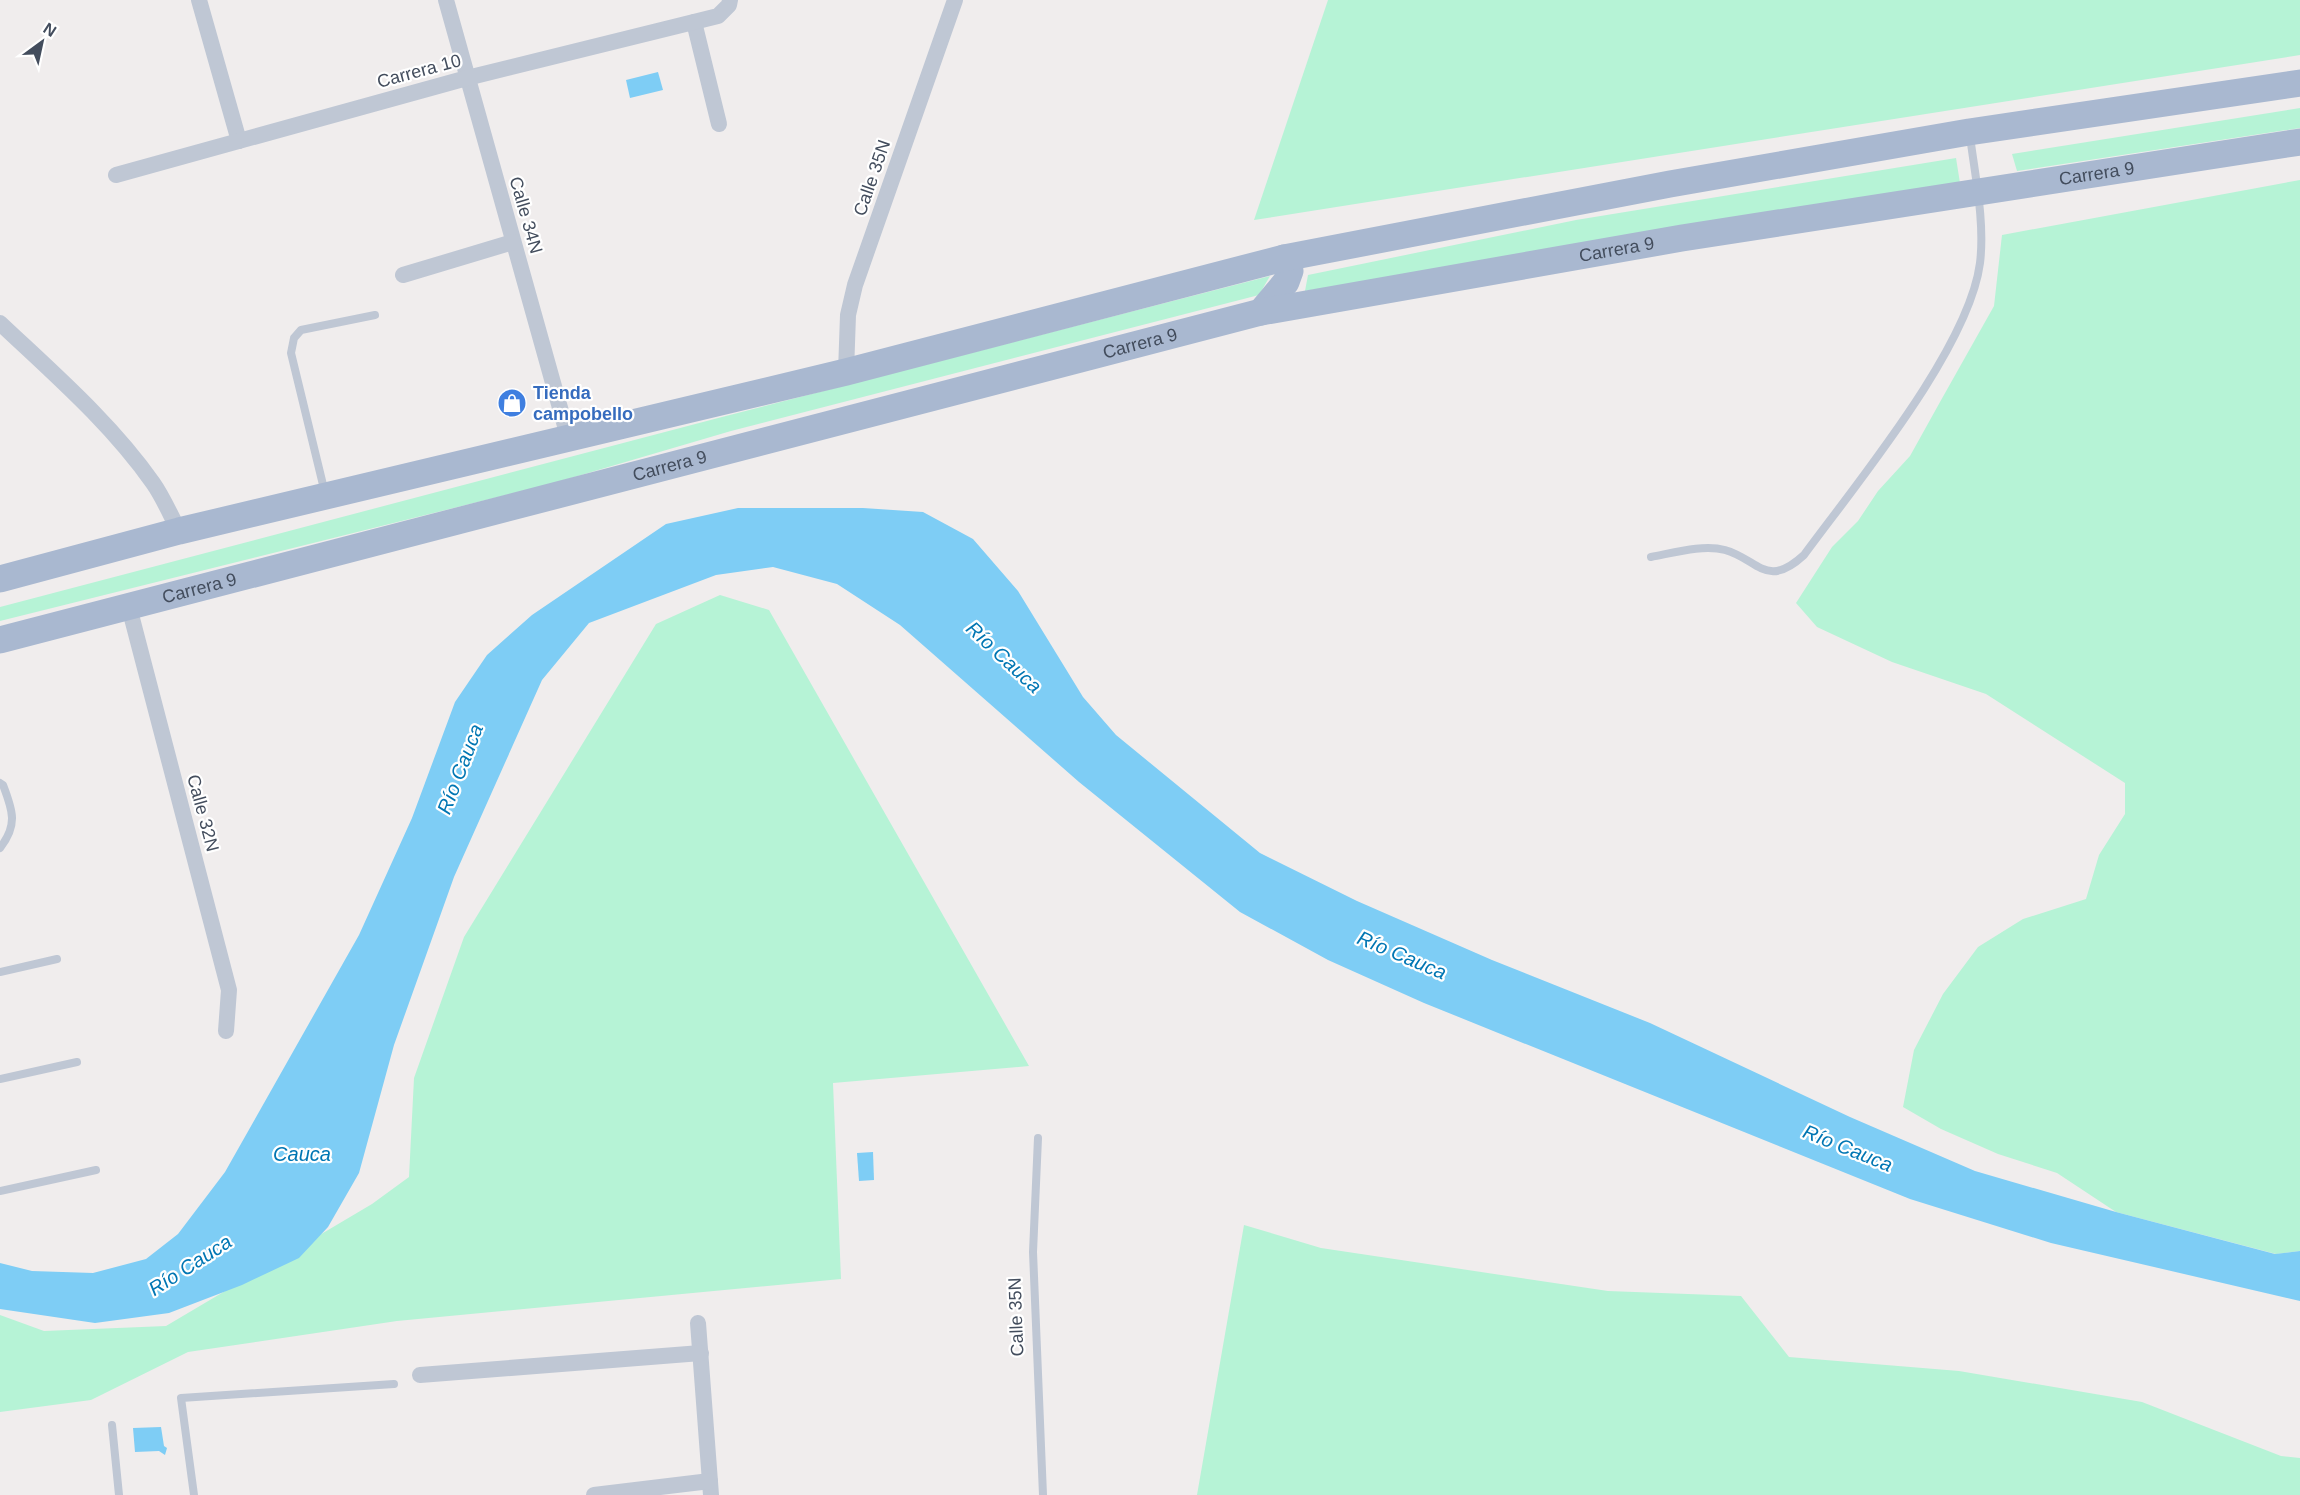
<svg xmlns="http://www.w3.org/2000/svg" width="2300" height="1495" viewBox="0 0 2300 1495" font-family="Arial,sans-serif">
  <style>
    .green { fill: #b6f3d6 }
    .water { fill: #7ecdf5 }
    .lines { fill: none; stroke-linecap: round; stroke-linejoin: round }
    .service { stroke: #bfc7d4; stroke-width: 8 }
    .minor { stroke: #bfc7d4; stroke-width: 16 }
    .primary { stroke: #a9b8d0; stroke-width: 27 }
    .labels { text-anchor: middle; stroke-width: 4.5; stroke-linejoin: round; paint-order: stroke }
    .street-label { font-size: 18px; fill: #434d5d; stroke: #fff }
    .shop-label { font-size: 18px; font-weight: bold; fill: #366cbe; stroke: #fff; text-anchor: start }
    .water-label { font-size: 20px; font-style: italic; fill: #0076b3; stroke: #fff }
  </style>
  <rect width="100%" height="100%" fill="#f0eded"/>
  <!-- green -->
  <g class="green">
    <polygon points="1328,0 2300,0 2300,55 1254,220"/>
    <polygon points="2300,108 2300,128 2017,171 2012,154"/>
    <polygon points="1956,158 1960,183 1305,291 1308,275 1576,220"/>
    <polygon points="2300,180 2300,1251 2276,1254 2116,1212 2057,1173 1998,1154 1941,1129 1903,1107 1914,1050 1943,994 1978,947 2023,919 2086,899 2099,855 2125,814 2125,783 1986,694 1892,662 1817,627 1796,603 1832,547 1858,521 1878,491 1910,456 1940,402 1994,306 2002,235"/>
    <polygon points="1270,276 1259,295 731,431 554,483 0,621 0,607 722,417"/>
    <polygon points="720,595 769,610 1029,1066 833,1083 841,1279 397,1321 188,1352 91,1400 0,1412 0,1315 44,1331 166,1326 372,1204 409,1177 414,1078 464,937 656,624"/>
    <polygon points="1244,1225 1321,1248 1608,1291 1741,1296 1789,1357 1959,1371 2142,1402 2281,1456 2300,1458 2300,1495 1197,1495"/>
  </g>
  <!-- water -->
  <g class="water">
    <polygon points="658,72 663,90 630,98 626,80"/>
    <polygon points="738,508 863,508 923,512 973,539 1018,591 1083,697 1116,735 1260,853 1357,901 1492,960 1650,1023 1850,1117 1975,1171 2116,1212 2275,1254 2300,1251 2300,1301 2051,1243 1910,1199 1424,1003 1328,960 1240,912 1079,782 900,625 837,584 773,567 716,575 589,623 542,680 454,877 394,1045 359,1173 328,1227 299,1258 242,1285 169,1313 95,1323 0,1309 0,1263 32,1271 93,1273 146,1259 178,1234 225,1172 359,935 412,818 455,702 487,655 532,615 666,524"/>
    <polygon points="873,1152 874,1180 859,1181 857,1153"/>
    <polygon points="161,1427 164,1446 167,1448 165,1455 159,1451 135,1452 133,1428"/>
  </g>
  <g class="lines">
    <!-- service -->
    <g class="service">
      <polyline points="325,493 291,353 294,338 301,330 375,315"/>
      <path d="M 1651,557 C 1673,553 1703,544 1725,550 C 1758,559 1766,590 1804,555 C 1856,484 1969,348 1980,263 C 1985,222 1975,176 1970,136"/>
      <path d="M 0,783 L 3,785 C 13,811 18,825 0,848"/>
      <polyline points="0,972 57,959"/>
      <polyline points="0,1079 77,1062"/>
      <polyline points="1038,1138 1033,1252 1043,1495"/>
      <polyline points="0,1191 96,1170"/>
      <polyline points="112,1425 119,1495"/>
      <polyline points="194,1495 181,1398 394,1384"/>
    </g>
    <!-- minor -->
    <g class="minor">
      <polyline points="199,0 239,141"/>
      <polyline points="446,0 569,440"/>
      <polyline points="694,22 719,124"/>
      <polyline points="116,175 467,78 718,16 729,5 730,0"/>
      <polyline points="403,275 513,242"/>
      <path d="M 0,323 C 53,373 111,423 153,483 C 163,497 171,516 179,531"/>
      <polyline points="846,372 848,315 855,285 955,0"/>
      <polyline points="129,607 229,990 226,1031"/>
      <polyline points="698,1323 711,1495"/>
      <polyline points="420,1375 701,1353"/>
      <polyline points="594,1495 710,1481"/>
    </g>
    <!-- primary -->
    <g class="primary">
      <polyline points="1261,312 1286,282 1290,271 1284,258"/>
      <polyline points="0,579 179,531 846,372 1284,258 1670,184 1969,132 2300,83"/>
      <path id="s1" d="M 0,640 L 1261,312 L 1682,238 L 2300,142"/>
    </g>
  </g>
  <!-- icons -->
  <defs>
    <g id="shop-disc" transform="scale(1.5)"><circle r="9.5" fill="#3f7fe0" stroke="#fff"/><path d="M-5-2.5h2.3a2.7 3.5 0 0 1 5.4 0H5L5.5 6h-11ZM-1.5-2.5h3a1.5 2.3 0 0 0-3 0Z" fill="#fff"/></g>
  </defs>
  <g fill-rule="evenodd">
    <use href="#shop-disc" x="512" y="403"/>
  </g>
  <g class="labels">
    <!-- street labels -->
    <g class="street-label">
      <text transform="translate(419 71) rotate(-15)" y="6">Carrera 10</text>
      <text dy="6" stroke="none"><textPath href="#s1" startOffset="2150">Carrera 9</textPath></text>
      <text transform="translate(872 178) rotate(-71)" y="6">Calle 35N</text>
      <text transform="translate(526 215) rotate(74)" y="6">Calle 34N</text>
      <text dy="6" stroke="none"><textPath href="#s1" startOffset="1664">Carrera 9</textPath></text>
      <text dy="6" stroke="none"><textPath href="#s1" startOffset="1178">Carrera 9</textPath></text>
      <text dy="6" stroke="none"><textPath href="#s1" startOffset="692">Carrera 9</textPath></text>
      <text dy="6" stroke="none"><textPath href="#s1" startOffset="206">Carrera 9</textPath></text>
      <text transform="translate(203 813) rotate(75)" y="6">Calle 32N</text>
      <text transform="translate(1016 1317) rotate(-92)" y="6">Calle 35N</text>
    </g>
    <!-- shop labels -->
    <g class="shop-label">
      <text x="533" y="399">Tienda<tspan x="533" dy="21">campobello</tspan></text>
    </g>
    <!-- water labels -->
    <g class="water-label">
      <text transform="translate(1004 657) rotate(43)" y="7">Río Cauca</text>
      <text transform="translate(460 769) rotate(-69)" y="7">Río Cauca</text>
      <text transform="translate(1402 955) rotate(23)" y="7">Río Cauca</text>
      <text transform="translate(1848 1148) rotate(22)" y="7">Río Cauca</text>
      <text x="302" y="1161">Cauca</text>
      <text transform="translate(190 1265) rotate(-33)" y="7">Río Cauca</text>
    </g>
  </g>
  <!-- north arrow -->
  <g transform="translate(42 42) rotate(33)" stroke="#ffffff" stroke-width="4.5" paint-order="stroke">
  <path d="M0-4.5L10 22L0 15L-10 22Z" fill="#434d5d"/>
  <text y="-9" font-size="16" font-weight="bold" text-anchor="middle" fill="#434d5d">N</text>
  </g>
</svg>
